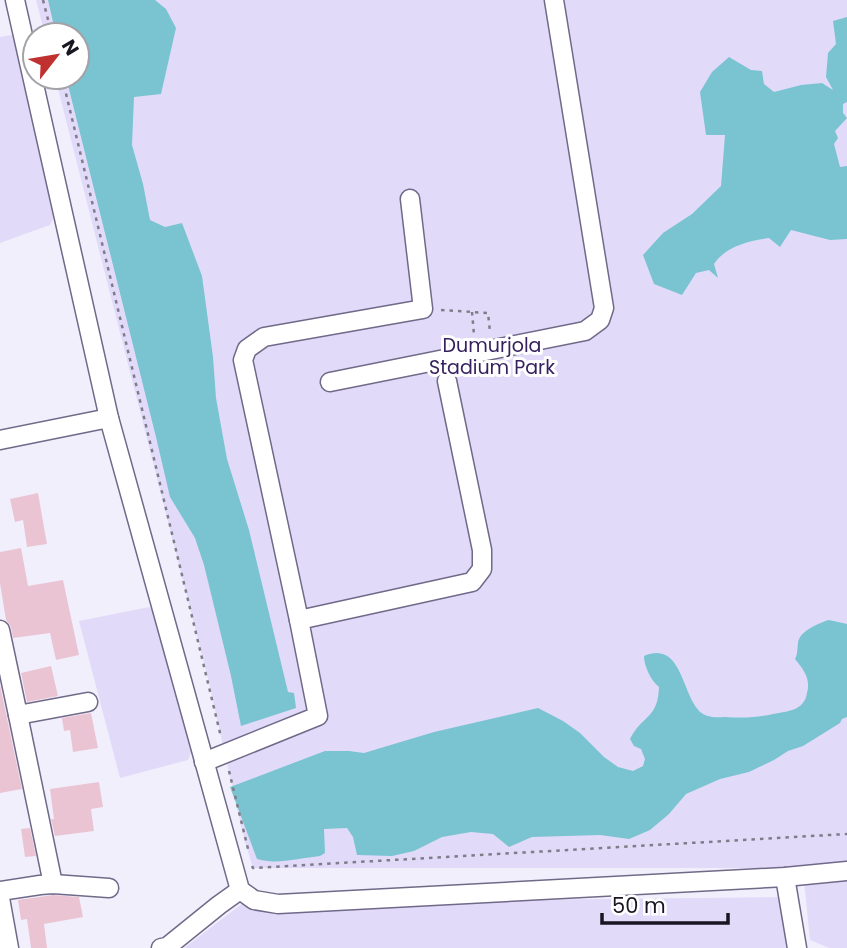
<svg xmlns="http://www.w3.org/2000/svg" width="847" height="948" viewBox="0 0 847 948" font-family="Poppins,sans-serif">
  <style>
    .green { fill: #e1dbf9 }
    .water { fill: #7ac3d1 }
    .building { fill: #ebc4d3 }
    .lines { fill: none; stroke-linecap: round; stroke-linejoin: round }
    .minor-casing { stroke: #706988; stroke-width: 21 }
    .path { stroke: #807d8a; stroke-width: 2.5; stroke-dasharray: 3.5 5; stroke-linecap: butt }
    .minor { stroke: #fff; stroke-width: 18 }
    .labels { text-anchor: middle; stroke-width: 6; stroke-linejoin: round; paint-order: stroke }
    .park-label { font-size: 19px; fill: #36215f; stroke: #fff }
  </style>
  <rect width="100%" height="100%" fill="#f2effd"/>
  <!-- green -->
  <g class="green">
    <polygon points="36,0 847,0 847,862 783,868 253,868 244,839 209,683 55,77 77,77 77,35 45,35"/>
    <polygon points="16,34 57,211 50,225 0,243 0,37"/>
    <polygon points="149,607 155,612 191,752 188,760 120,778 79,621"/>
    <polygon points="847,877 847,948 829,948 810,940 804,881"/>
    <polygon points="782,897 791,948 184,948 243,903"/>
  </g>
  <!-- water -->
  <g class="water">
    <polygon points="48,0 155,0 166,9 176,28 161,94 134,97 132,145 143,184 150,220 165,227 182,223 202,276 213,357 216,398 227,459 249,530 288,692 294,693 296,708 241,726 231,676 204,565 195,538 170,497 156,437 66,77 77,77 77,35 56,35"/>
    <path d="M 847,17 L 847,102 L 843,104 L 843,113 L 847,118 L 835,131 L 838,138 L 834,144 L 840,167 L 847,166 L 847,239 L 830,240 L 791,230 L 780,247 L 769,238 C 749,241 726,246 714,264 L 718,278 L 709,270 L 696,273 L 682,295 L 654,284 L 643,255 L 663,233 L 692,214 L 721,186 L 725,135 L 706,135 L 700,92 L 712,72 L 729,57 L 751,70 L 762,71 L 764,84 L 774,92 L 801,85 L 822,83 L 833,90 L 826,77 L 828,53 L 836,44 L 833,21 Z"/>
    <path d="M 829,620 L 847,624 L 847,717 L 842,719 L 840,723 L 803,746 L 788,751 L 774,760 L 749,772 L 720,779 L 686,794 L 669,814 L 650,830 L 629,839 L 600,835 L 532,837 L 509,847 L 493,834 L 471,832 L 442,837 L 414,851 L 392,856 L 357,855 L 353,837 L 347,828 L 324,829 L 325,853 L 320,856 C 300,858 276,865 257,859 L 230,787 L 325,751 L 349,751 L 364,753 L 434,732 L 538,708 L 563,721 L 580,733 L 604,757 L 618,767 L 633,771 L 643,766 L 645,759 L 641,749 L 634,746 L 630,739 C 642,715 658,719 659,687 C 651,681 644,666 644,656 C 687,638 681,710 708,716 C 714,718 719,717 725,717 C 742,718 756,718 773,714 C 788,711 804,711 807,693 C 811,679 804,670 795,659 C 798,653 797,650 798,643 C 799,631 819,623 829,620 Z"/>
  </g>
  <!-- building -->
  <g class="building">
    <polygon points="38,493 47,544 27,547 23,520 15,522 10,499"/>
    <polygon points="21,548 28,586 63,580 79,655 56,660 50,633 13,638 11,627 6,620 0,583 0,552"/>
    <polygon points="51,666 58,696 27,702 21,673"/>
    <polygon points="0,685 22,789 0,793"/>
    <polygon points="91,713 98,748 73,752 70,730 64,731 62,718"/>
    <polygon points="99,782 103,807 91,809 94,831 55,836 51,819 54,819 50,789"/>
    <polygon points="30,828 36,856 25,857 21,829"/>
    <polygon points="53,895 79,897 83,917 44,924 47,948 31,948 27,919 21,920 18,900"/>
  </g>
  <g class="lines">
    <!-- minor casing -->
    <g class="minor-casing">
      <g id="minor">
        <polyline points="15,0 109,418 240,890 254,900 278,904 785,877 847,871"/>
        <polyline points="330,382 585,331 600,320 604,308 554,0"/>
        <polyline points="0,440 109,418"/>
        <polyline points="299,620 243,360 247,349 264,337 423,309 410,199"/>
        <polyline points="0,630 18,715 88,702"/>
        <polyline points="18,715 53,884"/>
        <polyline points="204,762 318,716 299,620 472,582 482,569 482,550 447,381"/>
        <polyline points="785,877 797,948"/>
        <polyline points="0,891 40,885 53,884 109,888"/>
        <polyline points="0,898 9,948"/>
        <polyline points="161,948 167,947 219,905 240,890"/>
      </g>
    </g>
    <!-- path -->
    <g class="path">
      <polyline points="43,0 52,35"/>
      <polyline points="62,77 221,737"/>
      <polyline points="441,310 488,313 490,332"/>
      <polyline points="472,312 474,335"/>
      <polyline points="229,771 249,853"/>
      <polyline points="252,866 253,868 847,834"/>
    </g>
    <!-- minor -->
    <use href="#minor" class="minor"/>
  </g>
  <g class="labels">
    <!-- park labels -->
    <g class="park-label">
      <text x="492" y="352">Dumurjola<tspan x="492" dy="22">Stadium Park</tspan></text>
    </g>
  </g>
  <!-- north arrow -->
  <g transform="translate(56 56) rotate(59)"><circle r="33" fill="#ffffff" stroke="#a3a2a7" stroke-width="2"/>
  <path d="M0-5L12 26L0 18L-12 26Z" fill="#bf302f"/>
  <text y="-10" font-size="19" font-weight="bold" text-anchor="middle" fill="#191622">N</text>
  </g>
  <!-- scale -->
  <path d="M602 913v10h126v-10" fill="none" stroke="#191622" stroke-width="3.5"/>
  <text x="612" y="913" font-size="21" fill="#191622" stroke="#ffffff" stroke-width="5" paint-order="stroke">50 m</text>
</svg>
